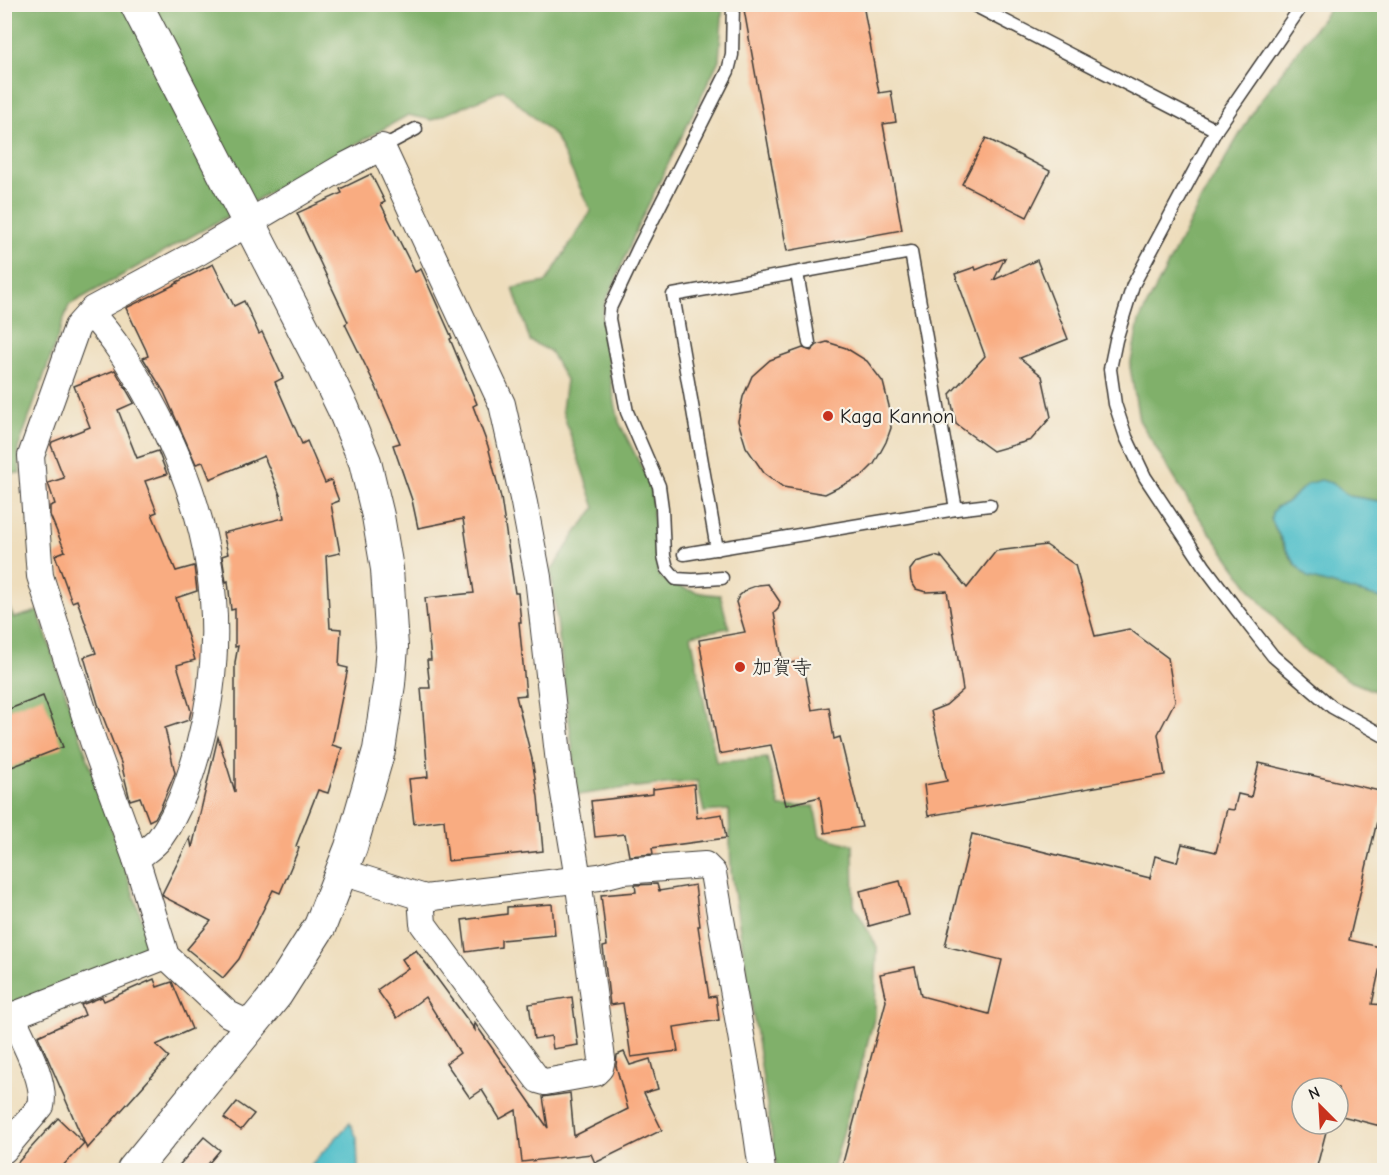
<svg xmlns="http://www.w3.org/2000/svg" width="1389" height="1175" viewBox="0 0 1389 1175" font-family="'Comic Neue','Klee One',sans-serif">
  <style>
    .forest { fill: #80b06a; stroke: #4e6643; stroke-width: 1.5 }
    .water { fill: #53c0ca; stroke: #386e73; stroke-width: 1.5 }
    .building { fill: #f9ac81 }
    .lines { fill: none; stroke-linecap: round; stroke-linejoin: round }
    .service-casing { stroke: #3c3934; stroke-width: 15 }
    .minor-casing { stroke: #3c3934; stroke-width: 28 }
    .tertiary-casing { stroke: #3c3934; stroke-width: 34 }
    .service { stroke: #fff; stroke-width: 12 }
    .minor { stroke: #fff; stroke-width: 26 }
    .tertiary { stroke: #fff; stroke-width: 32 }
    .poi-dot { fill: #c8321e; stroke: #f7f3e8; stroke-width: 2 }
    .labels { text-anchor: middle; stroke-width: 4.5; stroke-linejoin: round; paint-order: stroke }
    .poi-label { font-size: 20px; fill: #1c1c1c; stroke: #f7f3e8; text-anchor: start }
  </style>
  <rect width="100%" height="100%" fill="#f7f3e8"/>
  <filter id="ink" filterUnits="userSpaceOnUse"><feTurbulence type="fractalNoise" baseFrequency=".0167" numOctaves="2"/><feDisplacementMap in="SourceGraphic" scale="12" xChannelSelector="R" yChannelSelector="G"/><feConvolveMatrix kernelMatrix="1 2 1 2 8 2 1 2 1" color-interpolation-filters="sRGB"/></filter>
  <filter id="wash" filterUnits="userSpaceOnUse"><feTurbulence type="fractalNoise" baseFrequency=".008" numOctaves="4" result="noise"/><feDisplacementMap in="SourceGraphic" scale="24" xChannelSelector="R" yChannelSelector="G"/><feGaussianBlur stdDeviation="1.35" result="paint"/><feColorMatrix in="noise" values="0 0 0 0 0 0 0 0 0 0 0 0 0 0 0 0 0 1.4 0 .05"/><feComposite in="paint" operator="in"/></filter>
  <g filter="url(#wash)">
    <rect width="100%" height="100%" fill="#eeddbc"/>
    <!-- forest -->
    <g class="forest">
      <path d="M 5,5 L 723,5 L 719,60 L 637,228 L 615,282 L 605,302 L 602,315 L 611,382 L 619,422 L 651,486 L 658,575 C 678,588 696,594 720,595 L 729,628 L 691,635 L 716,762 L 767,758 L 780,807 L 814,806 L 820,836 L 853,845 L 854,905 L 877,947 L 875,1015 L 833,1170 L 777,1170 L 731,872 L 729,810 L 704,812 L 697,781 L 626,788 L 578,795 L 551,571 L 575,534 L 595,508 L 562,410 L 566,380 L 550,351 L 530,341 L 513,288 L 546,282 L 591,211 L 555,136 L 503,90 L 432,120 L 408,115 L 69,305 L 18,449 L 20,473 L 5,474 Z"/>
      <path d="M 1332,5 L 1384,5 L 1384,502 L 1349,496 L 1331,483 L 1308,484 L 1286,503 L 1276,507 L 1271,519 C 1278,534 1285,552 1296,565 C 1314,585 1359,590 1384,599 L 1384,695 L 1350,681 L 1300,647 L 1254,594 L 1194,510 L 1139,420 L 1130,367 L 1139,321 L 1202,198 L 1257,105 Z"/>
      <polygon points="4,565 7,603 14,618 38,611 152,949 4,1007"/>
    </g>
    <!-- water -->
    <g class="water">
      <polygon points="1321,480 1331,483 1349,496 1384,502 1384,599 1308,578 1297,566 1286,549 1271,519 1272,513 1276,507 1286,503 1308,484"/>
      <polygon points="350,1123 357,1138 358,1170 306,1170"/>
    </g>
    <g id="blocks">
      <!-- building -->
      <g class="building">
        <polygon points="743,4 863,4 879,93 891,91 896,122 883,124 902,230 787,251"/>
        <polygon points="986,138 1050,171 1027,217 962,184"/>
        <polygon points="371,174 385,202 381,204 415,272 421,269 452,338 450,339 477,404 473,406 488,446 501,498 515,593 518,593 521,622 519,622 526,695 516,696 532,759 538,797 543,851 448,861 444,820 414,824 409,779 428,777 421,688 430,688 427,660 431,660 425,598 474,593 463,519 418,528 412,500 393,445 400,443 376,387 345,324 348,322 297,213 342,193 340,189"/>
        <polygon points="1005,258 994,280 1037,260 1068,339 1020,358 1042,376 1051,417 1031,440 993,451 956,424 950,394 985,356 955,274 975,267 976,270"/>
        <polygon points="213,264 234,306 244,301 259,334 262,332 283,378 275,382 302,444 307,441 325,483 331,480 339,501 331,504 340,553 326,556 330,628 341,629 339,666 348,668 332,745 342,748 328,793 318,790 296,846 299,848 280,893 273,890 239,959 223,978 187,949 211,921 164,897 162,894 190,838 192,848 218,737 235,792 235,662 238,646 235,647 235,609 231,610 228,581 226,582 222,556 228,554 223,533 284,518 280,495 264,456 210,479 203,462 196,464 164,392 143,358 148,356 146,350 126,308 178,283 177,282"/>
        <polygon points="827,342 846,348 867,361 883,382 889,406 891,428 886,442 874,464 862,476 825,494 783,487 764,473 746,447 738,421 743,397 752,376 770,360 803,348 811,351 817,345"/>
        <polygon points="115,370 134,403 118,410 137,458 158,451 167,474 145,481 157,512 152,514 176,571 194,566 197,591 176,598 195,660 177,665 191,711 189,720 165,728 175,773 160,809 155,818 149,821 140,797 130,800 121,763 98,704 84,657 96,653 77,600 72,602 55,555 65,551 50,515 50,506 55,504 48,483 64,478 51,445 52,442 90,427 74,386"/>
        <polygon points="1046,545 1075,565 1095,636 1129,629 1168,658 1175,701 1158,734 1165,775 928,816 924,785 947,781 931,711 946,705 963,690 947,591 926,592 916,589 911,581 910,570 916,562 935,556 941,558 941,556 967,588 996,551"/>
        <polygon points="768,584 780,602 778,609 774,613 783,664 803,661 812,710 829,707 834,739 840,737 862,827 825,833 820,797 786,805 771,745 719,754 699,640 745,632 736,602 739,596 747,589 758,585"/>
        <polygon points="43,696 63,747 4,770 4,711"/>
        <polygon points="1259,763 1384,792 1349,940 1384,948 1372,1004 1384,1005 1384,1127 1338,1115 1338,1088 1302,1088 1302,1124 1328,1124 1316,1170 841,1170 886,1001 880,974 915,967 921,996 989,1014 1002,960 945,946 972,834 1150,878 1155,856 1177,862 1182,844 1216,852 1227,809 1234,810 1238,794 1251,797"/>
        <polygon points="694,784 697,818 722,814 726,838 652,848 653,854 629,856 625,834 595,837 591,801 653,794 653,789"/>
        <polygon points="900,881 909,915 869,926 860,891"/>
        <polygon points="657,884 659,891 695,885 700,926 698,926 709,997 716,996 719,1020 674,1027 678,1051 631,1057 623,1003 610,1005 603,947 607,946 601,895 636,892 635,885"/>
        <polygon points="552,904 555,935 501,940 501,947 466,952 462,920 507,914 507,907"/>
        <polygon points="416,950 475,1030 474,1022 548,1128 543,1097 570,1093 574,1136 628,1109 616,1066 617,1055 624,1052 630,1065 650,1059 658,1089 644,1093 662,1130 595,1163 591,1154 522,1162 516,1110 500,1119 482,1090 470,1098 446,1063 460,1053 425,997 397,1018 377,990 408,968 402,959"/>
        <polygon points="154,979 157,987 172,982 192,1029 156,1045 169,1057 87,1149 38,1036 85,1015 81,1005 102,997 104,1001"/>
        <polygon points="572,997 578,1045 553,1049 551,1036 534,1039 529,1004"/>
        <polygon points="237,1102 254,1114 241,1130 224,1118"/>
        <polygon points="58,1118 84,1143 59,1170 11,1170"/>
        <polygon points="204,1137 220,1150 203,1170 175,1170"/>
      </g>
    </g>
  </g>
  <g filter="url(#ink)">
    <use href="#blocks" fill-opacity="0" stroke="#3c3934" stroke-width="1.5"/>
    <g class="lines">
      <!-- service casing -->
      <g class="service-casing">
        <g id="service">
          <polyline points="972,4 1216,130"/>
          <polyline points="1303,4 1216,130 1133,285 1116,340 1110,369 1115,404 1126,437 1145,477 1204,566 1237,610 1273,656 1332,707 1384,736"/>
          <polyline points="382,147 416,129"/>
          <polyline points="797,273 809,343"/>
          <polyline points="717,549 673,295 911,252 956,509"/>
          <polyline points="684,554 956,509 990,505"/>
          <polyline points="722,578 693,580 676,579 667,568 664,556 662,508 659,486 627,412 609,319 610,308 638,249 728,71 732,55 733,4"/>
        </g>
      </g>
      <!-- minor casing -->
      <g class="minor-casing">
        <g id="minor">
          <path d="M 90,313 C 115,339 132,368 149,399 C 210,509 232,623 199,746 C 190,778 180,810 160,838 C 154,846 144,852 136,859"/>
          <polyline points="342,872 425,898 599,877 623,871 705,865 713,873 752,1099 762,1170"/>
          <polyline points="4,1019 166,956"/>
          <polyline points="251,1025 228,1014 166,956 136,859 93,741 40,576 31,456 77,327 93,309 199,252 343,167 382,147 502,404 524,503 538,577 559,763 578,879 602,1059 600,1068 595,1073 545,1082 538,1080 423,924 421,897"/>
          <path d="M 4,1150 L 41,1106 C 47,1082 22,1039 12,1016"/>
        </g>
      </g>
      <!-- tertiary casing -->
      <g class="tertiary-casing">
        <polyline id="tertiary" points="133,1170 276,995 320,926 351,847 379,750 389,684 392,647 387,569 378,516 365,462 343,408 316,353 136,4"/>
      </g>
      <!-- service -->
      <use href="#service" class="service"/>
      <!-- minor -->
      <use href="#minor" class="minor"/>
      <!-- tertiary -->
      <use href="#tertiary" class="tertiary"/>
    </g>
  </g>
  <!-- markers -->
  <g class="poi-dot">
    <circle cx="828" cy="416" r="6"/>
    <circle cx="740" cy="667" r="6"/>
  </g>
  <g class="labels">
    <!-- poi labels -->
    <g class="poi-label">
      <text x="840" y="423">Kaga Kannon</text>
      <text x="752" y="674">加賀寺</text>
    </g>
  </g>
  <!-- margin -->
  <rect width="1389" height="1175" fill="none" stroke="#f7f3e8" stroke-width="24"/>
  <!-- north arrow -->
  <g transform="translate(1320 1106) rotate(336)"><circle r="28" fill="#f7f3e8" stroke="#9f9d96" stroke-width="1.5"/>
  <path d="M0-4.5L10 22L0 15L-10 22Z" fill="#c8321e"/>
  <text y="-9" font-size="16" font-weight="bold" text-anchor="middle" fill="#1c1c1c">N</text>
  </g>
</svg>
